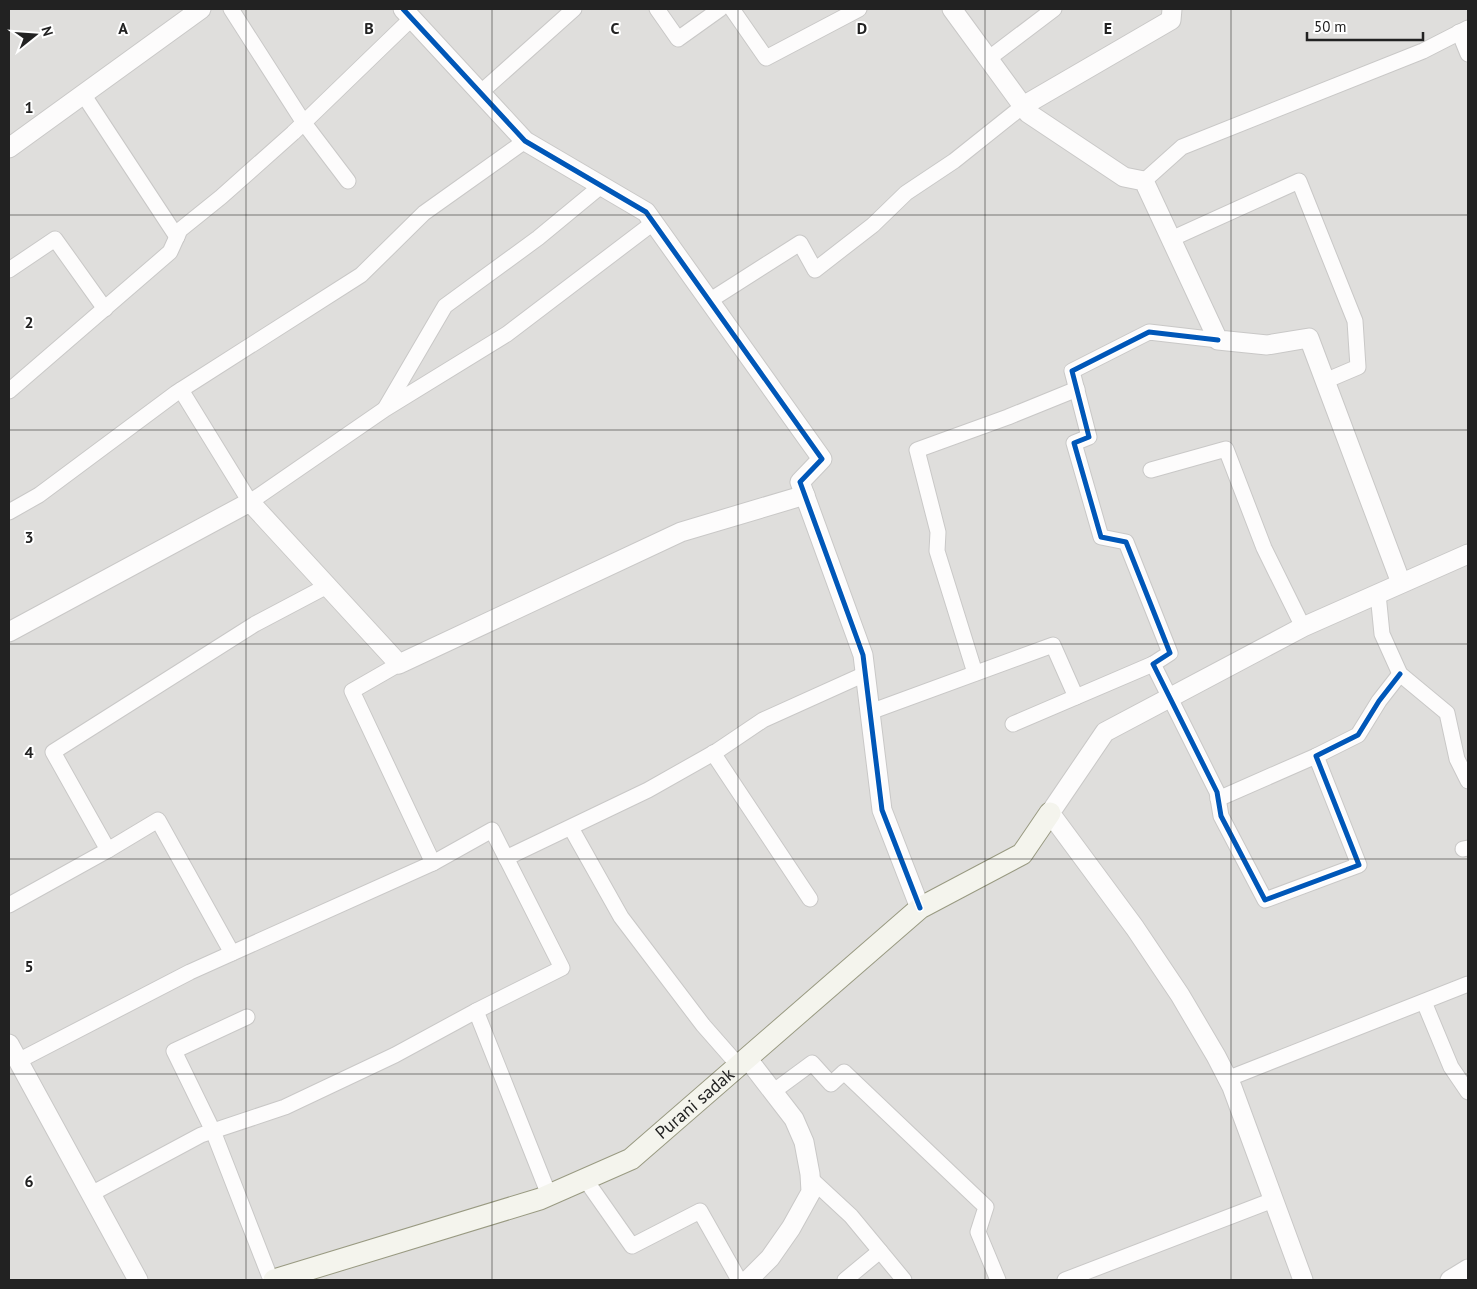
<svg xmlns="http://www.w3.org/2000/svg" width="1477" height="1289" viewBox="0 0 1477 1289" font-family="'PT Sans',sans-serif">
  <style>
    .residential { fill: #dfdedc }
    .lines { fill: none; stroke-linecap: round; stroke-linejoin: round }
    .minor-casing { stroke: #c9c8c7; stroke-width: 17 }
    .tertiary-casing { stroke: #c9c8c7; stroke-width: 21 }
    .secondary-casing { stroke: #999a82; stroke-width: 23 }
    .minor { stroke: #fdfcfc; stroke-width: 15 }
    .tertiary { stroke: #fdfcfc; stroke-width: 19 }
    .secondary { stroke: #f4f4ed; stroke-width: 21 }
    .cycleway-casing { stroke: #fff; stroke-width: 8 }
    .cycleway { stroke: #0057b8; stroke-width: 5 }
    .grid { fill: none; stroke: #222; stroke-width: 1; stroke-opacity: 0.55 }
    .labels { text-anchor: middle; stroke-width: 4; stroke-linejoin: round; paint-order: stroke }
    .street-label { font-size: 18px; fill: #222; stroke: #fff }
    .grid-label { font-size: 16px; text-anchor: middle; font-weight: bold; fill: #222; stroke: #fff; stroke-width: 4; stroke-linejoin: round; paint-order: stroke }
  </style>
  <rect width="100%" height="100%" fill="#f0eeeb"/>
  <!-- residential -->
  <rect class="residential" x="9" y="9" width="1459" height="1271"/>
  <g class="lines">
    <!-- minor casing -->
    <g class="minor-casing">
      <g id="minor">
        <polyline points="231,9 304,123 348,181"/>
        <polyline points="657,9 678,39 720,9"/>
        <polyline points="732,9 766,58 859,9"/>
        <polyline points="1459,32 1468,54"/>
        <polyline points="988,59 1054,9"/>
        <polyline points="480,93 574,9"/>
        <polyline points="83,94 177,237"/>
        <polyline points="1144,181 1182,147 1423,51 1468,28"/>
        <polyline points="1171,239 1299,181 1355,321 1358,367 1325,381"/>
        <polyline points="9,270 55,239 105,309"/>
        <polyline points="709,301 800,243 815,270 873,225 906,193 954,161 1023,106"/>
        <polyline points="1218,340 1149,332 1072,371 1089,437 1074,443 1101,537 1126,542 1170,653 1153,664 1217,792 1221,816 1265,900 1359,865 1316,756 1358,735 1379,701 1400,674"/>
        <polyline points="181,390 250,502 385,409 507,334 653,223"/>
        <polyline points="9,391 170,252 180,230 221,197 293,133 411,19"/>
        <polyline points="386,407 445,306 538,238 601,186"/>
        <polyline points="1151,470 1226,449 1264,548 1303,627"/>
        <polyline points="9,512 39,495 176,393 361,275 424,213 525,141"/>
        <polyline points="1378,594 1382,634 1400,674 1447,713 1457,759 1468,781"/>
        <polyline points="975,673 937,551 938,532 917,450 1008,417 1077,389"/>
        <polyline points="870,712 1053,645 1076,697"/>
        <polyline points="1013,724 1153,664"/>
        <polyline points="713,753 810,899"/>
        <polyline points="1218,799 1316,756"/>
        <polyline points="571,828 621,917 703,1025 739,1066"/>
        <polyline points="1463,849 1468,848"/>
        <polyline points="108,850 53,752 255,624 327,586"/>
        <polyline points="506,858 648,790 717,751 763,720 865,674"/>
        <polyline points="433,863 492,830 562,968 476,1011"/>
        <polyline points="9,905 108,850 158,820 232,953"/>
        <polyline points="1424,1002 1451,1067 1468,1092"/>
        <polyline points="247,1017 174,1051 213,1131 271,1280"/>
        <polyline points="18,1061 190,972 433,863 352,691 399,664"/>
        <polyline points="1227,1079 1468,984"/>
        <polyline points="774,1091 812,1063 831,1084 844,1072 986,1207 978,1232 998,1280"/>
        <polyline points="810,1178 851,1216 904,1280"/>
        <polyline points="585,1179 632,1246 700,1211 739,1280"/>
        <polyline points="91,1194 201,1135 285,1107 395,1055 476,1011 549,1195"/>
        <polyline points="845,1280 880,1251"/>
        <polyline points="1065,1280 1273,1200"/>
      </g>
    </g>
    <!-- tertiary casing -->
    <g class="tertiary-casing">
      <g id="tertiary">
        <polyline points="403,9 525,141 646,212 822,459 800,482 863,655 882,810 920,908"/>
        <polyline points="952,9 1028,113 1124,177 1144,181 1218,340 1267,345 1309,338 1401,583"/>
        <polyline points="1023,106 1171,20 1172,9"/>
        <polyline points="9,148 201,9"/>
        <polyline points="9,632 250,502 399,664 681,532 805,495"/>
        <polyline points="9,1044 138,1280"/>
        <polyline points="747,1058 794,1119 804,1142 810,1174 811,1192 791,1228 770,1258 748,1280"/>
        <polyline points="1303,1280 1232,1087 1216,1056 1180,995 1135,928 1050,813 1105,732 1303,627 1468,554"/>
        <polyline points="1450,1280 1468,1269"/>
      </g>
    </g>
    <!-- secondary casing -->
    <g class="secondary-casing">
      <g id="secondary">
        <path id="s1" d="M 274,1280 L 540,1199 L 631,1159 L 920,908 L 1022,854 L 1050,813"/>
      </g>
    </g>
    <!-- minor -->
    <use href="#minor" class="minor"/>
    <!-- tertiary -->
    <use href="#tertiary" class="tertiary"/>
    <!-- secondary -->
    <use href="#secondary" class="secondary"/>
    <!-- cycleway casing -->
    <g class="cycleway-casing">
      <g id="cycleway">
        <polyline points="403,9 525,141 646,212 822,459 800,482 863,655 882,810 920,908"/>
        <polyline points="1218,340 1149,332 1072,371 1089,437 1074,443 1101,537 1126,542 1170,653 1153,664 1217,792 1221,816 1265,900 1359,865 1316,756 1358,735 1379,701 1400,674"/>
      </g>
    </g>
    <!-- cycleway -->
    <use href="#cycleway" class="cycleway"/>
  </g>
  <!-- grid -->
  <path class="grid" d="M 246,9 L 246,1280M 492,9 L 492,1280M 738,9 L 738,1280M 985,9 L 985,1280M 1231,9 L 1231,1280M 9,215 L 1468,215M 9,430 L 1468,430M 9,644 L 1468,644M 9,859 L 1468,859M 9,1074 L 1468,1074"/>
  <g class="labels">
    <!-- street labels -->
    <g class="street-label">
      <text dy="6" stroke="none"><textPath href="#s1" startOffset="462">Purani sadak</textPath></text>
    </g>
  </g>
  <g class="grid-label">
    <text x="123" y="34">A</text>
    <text x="369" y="34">B</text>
    <text x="615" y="34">C</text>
    <text x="862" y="34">D</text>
    <text x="1108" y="34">E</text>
    <text x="29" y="113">1</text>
    <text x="29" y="328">2</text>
    <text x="29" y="543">3</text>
    <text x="29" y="758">4</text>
    <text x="29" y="972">5</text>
    <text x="29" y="1187">6</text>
  </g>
  <!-- border -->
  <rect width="1477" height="1289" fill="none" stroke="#222222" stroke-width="20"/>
  <!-- north arrow -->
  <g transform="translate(35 35) rotate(73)" stroke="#ffffff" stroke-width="4" paint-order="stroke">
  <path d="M0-4L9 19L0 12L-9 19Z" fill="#222222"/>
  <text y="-8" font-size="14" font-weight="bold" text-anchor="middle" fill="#222222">N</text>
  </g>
  <!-- scale -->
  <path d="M1307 32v8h116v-8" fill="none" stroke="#222222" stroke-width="2.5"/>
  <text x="1314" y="32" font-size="15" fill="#222222" stroke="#ffffff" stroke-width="4" paint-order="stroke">50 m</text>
</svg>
